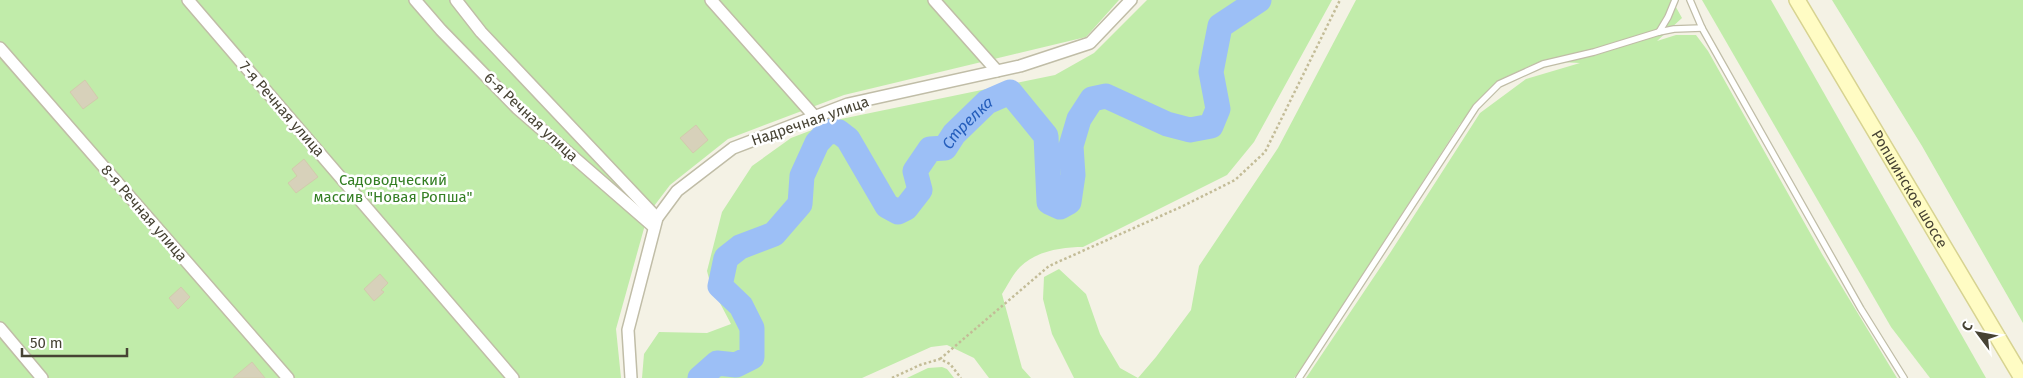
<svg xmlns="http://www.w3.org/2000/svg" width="2023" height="378" viewBox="0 0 2023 378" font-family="'Fira Sans',sans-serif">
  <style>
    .green { fill: #c1ecaa }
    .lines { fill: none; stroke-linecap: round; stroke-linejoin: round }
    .river { stroke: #9cbff6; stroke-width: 25 }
    .building { fill: #d7d1ba; stroke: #d2cbac }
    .lane-casing { stroke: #c0bda7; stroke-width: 8 }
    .street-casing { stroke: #c0bda7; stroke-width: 14 }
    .secondary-casing { stroke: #d7d391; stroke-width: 18 }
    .path { stroke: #c3bc97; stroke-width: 2.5; stroke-dasharray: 2.5 2.5; stroke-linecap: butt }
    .lane { stroke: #fff; stroke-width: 5.5 }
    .street { stroke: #fff; stroke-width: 11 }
    .secondary { stroke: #fffcc4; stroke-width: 15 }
    .labels { text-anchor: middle; stroke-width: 5; stroke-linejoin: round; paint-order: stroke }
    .street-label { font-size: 15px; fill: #474334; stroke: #fff }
    .park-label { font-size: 15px; fill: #337e23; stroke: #fff }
    .water-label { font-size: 16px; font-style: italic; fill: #255ebc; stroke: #fff }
  </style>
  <rect width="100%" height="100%" fill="#f4f2e5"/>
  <!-- green -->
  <g class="green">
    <polygon points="0,0 1119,0 1086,37 844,95 728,139 670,185 648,214 616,329 621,378 0,378"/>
    <path d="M 1147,0 L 1332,0 L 1254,142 L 1227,175 L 1083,247 C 1062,247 1036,251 1020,267 C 1013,274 1007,286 1002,294 L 1022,368 L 1031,378 L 989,378 L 974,358 L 947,345 L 931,347 L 862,378 L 642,378 L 644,354 L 659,332 L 707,333 L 731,324 L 711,286 L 707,271 L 722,212 L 752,166 L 791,138 L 841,119 L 1055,75 L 1094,53 Z"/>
    <polygon points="1356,0 1672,0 1682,18 1657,41 1676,35 1696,35 1708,51 1822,254 1897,378 1306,378 1390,253 1480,113 1526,79 1580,63 1541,61 1497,81 1460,124 1308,359 1294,378 1074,378 1052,334 1043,299 1044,277 1059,269 1086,294 1100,334 1120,368 1138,378 1156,357 1191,310 1199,266 1278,148"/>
    <polygon points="1702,0 1771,0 1986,378 1930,378 1891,327"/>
    <polygon points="1832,0 2023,0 2023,323 1922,146"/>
    <polygon points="942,367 947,369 954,378 907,378 928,368"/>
  </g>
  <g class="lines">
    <!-- river -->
    <path class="river" id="s1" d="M 700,378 L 717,363 L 736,365 L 752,357 L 752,328 L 741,306 L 720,286 L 726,258 L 740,247 L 774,234 L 800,204 L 802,176 L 817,143 L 828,131 L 839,132 L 848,139 L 887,206 L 898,212 L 906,208 L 920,190 L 915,171 L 930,149 L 945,148 L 954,134 L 987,102 L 1010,92 L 1046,136 L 1049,202 L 1060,207 L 1069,202 L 1073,175 L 1071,146 L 1079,119 L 1092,99 L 1106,96 L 1167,124 L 1190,130 L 1211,126 L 1218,109 L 1211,72 L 1220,26 L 1259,0"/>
  </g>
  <!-- building -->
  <g class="building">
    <polygon points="85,80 98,98 83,109 70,92"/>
    <polygon points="696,125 708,140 693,153 680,138"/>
    <polygon points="304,159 318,177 296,193 288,183 297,176 292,169"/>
    <polygon points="380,274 388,283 381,290 384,292 374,301 364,289"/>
    <polygon points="181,287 190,297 178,309 169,298"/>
    <polygon points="252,362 265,378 233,378"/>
  </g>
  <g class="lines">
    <!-- lane casing -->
    <g class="lane-casing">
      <g id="lane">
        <polyline points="1690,0 1702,28 1861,309 1904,378"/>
        <polyline points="1659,32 1668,17 1675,0"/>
        <polyline points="1299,378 1476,107 1499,84 1543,64 1594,52 1659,32 1674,29 1702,28"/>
      </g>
    </g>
    <!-- street casing -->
    <g class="street-casing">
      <g id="street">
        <polyline points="188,0 513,378"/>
        <polyline points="415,0 441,30 517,108 654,227"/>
        <polyline points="456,0 481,32 657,218"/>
        <polyline points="711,0 815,117"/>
        <polyline points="934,0 997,71"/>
        <polyline points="0,48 288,378"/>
        <polyline points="0,328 42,378"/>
        <polyline points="631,378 628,330 657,218 677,191 733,148 848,104 1020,66 1090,43 1131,0"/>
      </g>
    </g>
    <!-- secondary casing -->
    <g class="secondary-casing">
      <g id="secondary">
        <path id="s2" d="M 1797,0 L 2022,378"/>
      </g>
    </g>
    <!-- path -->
    <g class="path">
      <polyline points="940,359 1049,266 1183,206 1235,180 1265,152 1340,0"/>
      <polyline points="892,378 920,365 940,359 950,364 961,378"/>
    </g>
    <!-- lane -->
    <use href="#lane" class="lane"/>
    <!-- street -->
    <use href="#street" class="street"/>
    <!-- secondary -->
    <use href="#secondary" class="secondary"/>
  </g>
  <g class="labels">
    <!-- street labels -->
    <g class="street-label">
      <text transform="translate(282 109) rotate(49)" y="5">7-я Речная улица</text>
      <text transform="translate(531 117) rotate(43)" y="5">6-я Речная улица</text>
      <text transform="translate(810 121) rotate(-19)" y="5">Надречная улица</text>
      <text dy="5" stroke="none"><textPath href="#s2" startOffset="220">Ропшинское шоссе</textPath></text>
      <text transform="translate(144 213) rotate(49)" y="5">8-я Речная улица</text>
    </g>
    <!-- park labels -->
    <g class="park-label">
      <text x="393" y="185">Садоводческий<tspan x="393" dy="17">массив "Новая Ропша"</tspan></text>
    </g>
    <!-- water labels -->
    <g class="water-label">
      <text dy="6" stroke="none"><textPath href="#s1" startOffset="585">Стрелка</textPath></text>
    </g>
  </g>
  <!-- north arrow -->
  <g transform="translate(1978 333) rotate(302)" stroke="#ffffff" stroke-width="4" paint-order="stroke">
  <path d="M0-4L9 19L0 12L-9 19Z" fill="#474334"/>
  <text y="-8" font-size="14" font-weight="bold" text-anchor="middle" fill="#474334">С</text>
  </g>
  <!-- scale -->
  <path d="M22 348v8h105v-8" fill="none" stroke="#474334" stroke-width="2.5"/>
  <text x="30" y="348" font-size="15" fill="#474334" stroke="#ffffff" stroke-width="4" paint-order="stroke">50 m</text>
</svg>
